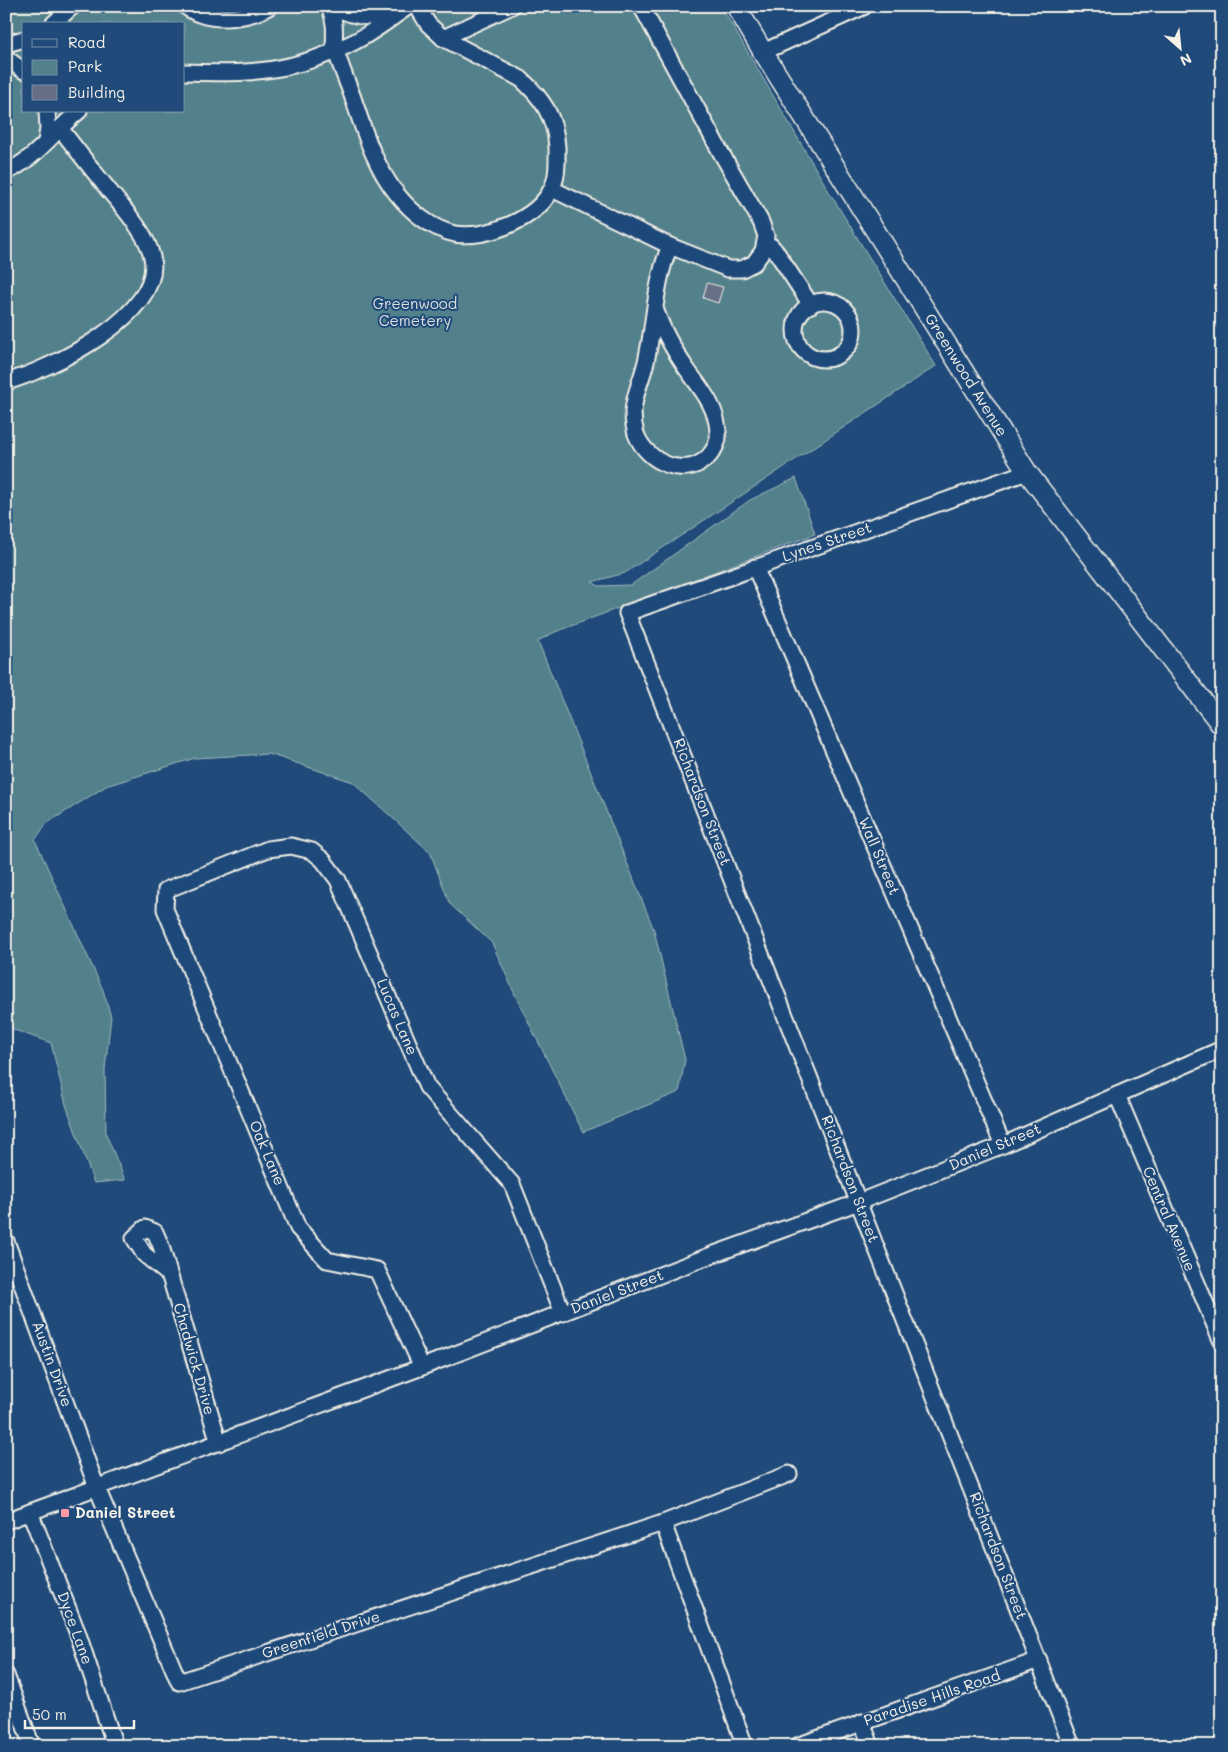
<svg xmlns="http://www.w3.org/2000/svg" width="1228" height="1752" viewBox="0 0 1228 1752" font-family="Mali,sans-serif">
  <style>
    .green { fill: #53818b; stroke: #a4b9ba; fill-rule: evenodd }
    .building { fill: #666f86; stroke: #f4f1e8 }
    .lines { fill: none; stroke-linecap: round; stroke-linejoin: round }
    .minor-casing { stroke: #f4f1e8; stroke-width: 19 }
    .major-casing { stroke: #f4f1e8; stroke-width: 22 }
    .minor { stroke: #1f4a7a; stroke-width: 15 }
    .major { stroke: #1f4a7a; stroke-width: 19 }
    .poi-dot { fill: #ff9aa2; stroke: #1f4a7a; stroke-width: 2 }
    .labels { text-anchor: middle; stroke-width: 4; stroke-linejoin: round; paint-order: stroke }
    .park-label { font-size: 15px; fill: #dce0da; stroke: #1f4a7a }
    .street-label { font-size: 15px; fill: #f4f1e8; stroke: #1f4a7a }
    .poi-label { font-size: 15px; font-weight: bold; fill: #f4f1e8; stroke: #1f4a7a; text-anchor: start }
  </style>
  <rect width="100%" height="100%" fill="#1f4a7a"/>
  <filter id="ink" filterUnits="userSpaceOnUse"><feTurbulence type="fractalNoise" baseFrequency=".02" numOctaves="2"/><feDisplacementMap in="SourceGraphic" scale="10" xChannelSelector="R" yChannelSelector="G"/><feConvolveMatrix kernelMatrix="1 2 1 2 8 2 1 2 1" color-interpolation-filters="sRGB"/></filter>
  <g filter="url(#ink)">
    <!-- green -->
    <path class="green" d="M 6,6 L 721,6 L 831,195 L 936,366 L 625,573 L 592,582 L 599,586 L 631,585 L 750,500 L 796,478 L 815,534 L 555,632 L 538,641 L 654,930 L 685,1060 L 679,1092 L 583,1132 L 516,997 L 492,943 L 450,904 L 430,852 L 353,782 L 269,754 L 195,758 L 106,786 L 46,824 L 35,840 L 103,990 L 111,1017 L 105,1069 L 106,1134 L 125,1180 L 94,1183 L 66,1105 L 51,1043 L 6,1027 ZM 24,24 L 184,24 L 184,111 L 24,111 Z"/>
    <!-- building -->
    <polygon class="building" points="707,283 723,287 718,303 703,298"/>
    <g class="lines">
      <!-- minor casing -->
      <g class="minor-casing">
        <g id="minor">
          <path d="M 185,6 C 208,24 246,20 270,6"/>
          <path d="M 329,6 C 335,19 335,31 334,45 C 339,63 347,81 353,98 C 364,131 375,167 397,194 C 411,212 432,229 455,234 C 487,239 538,219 552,188 C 558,176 557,161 557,147 C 555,117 543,99 521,79 L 443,38 L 428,24 L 417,6"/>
          <path d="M 333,6 C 351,17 373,19 394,14"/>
          <polyline points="53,24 73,6"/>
          <polyline points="443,38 512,6"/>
          <polyline points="6,44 24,39"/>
          <polyline points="763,52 865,6"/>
          <polyline points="6,58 24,71"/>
          <path d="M 184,72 C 248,75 296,72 354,42 C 374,32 391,18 409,6"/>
          <polyline points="46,142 48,129 47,111"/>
          <path d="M 6,172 C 36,159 54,131 79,111"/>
          <polyline points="552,189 670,246 728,269 742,269 754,263 763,251 766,236 761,222 720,151 641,6"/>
          <polyline points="765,244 771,246 777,253 811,305"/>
          <circle cx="824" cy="330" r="29"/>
          <path d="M 655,308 C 662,330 673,349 686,368 C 700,388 717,406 718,432 C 719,440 715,449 709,456 C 686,480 647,463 636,434 C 634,427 633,419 633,412 C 634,393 644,375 647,357 C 655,320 655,281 670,246"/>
          <path d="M 6,382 C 51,369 164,315 152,257 C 147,233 122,207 107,188 C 91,168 75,148 60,128"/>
          <polyline points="1027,472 627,613 1072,1746"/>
          <polyline points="755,567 1003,1145"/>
          <polyline points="1117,1095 1222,1342"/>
          <polyline points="6,1241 97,1488 179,1682 663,1523 789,1474"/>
          <polyline points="169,1275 144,1254 134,1238 145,1228 155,1232 161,1246 219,1443"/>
          <polyline points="422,1367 377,1270 327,1260 298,1228 165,909 166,890 268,849 291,846 312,851 323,860 338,880 427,1087 512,1184 563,1313"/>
          <polyline points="30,1512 78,1634 115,1746"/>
          <polyline points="6,1521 422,1367 709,1256 859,1202 1003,1145 1222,1049"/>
          <polyline points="663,1523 745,1746"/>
          <polyline points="6,1675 32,1746"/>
          <polyline points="862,1722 871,1746"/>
          <polyline points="797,1746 1039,1660"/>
        </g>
      </g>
      <!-- major casing -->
      <g class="major-casing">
        <polyline id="major" points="736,6 763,52 1027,472 1222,726"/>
      </g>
      <!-- minor -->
      <use href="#minor" class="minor"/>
      <!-- major -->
      <use href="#major" class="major"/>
    </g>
  </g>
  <!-- markers -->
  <rect class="poi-dot" x="60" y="1508" width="10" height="10" rx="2.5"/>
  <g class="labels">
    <!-- park labels -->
    <g class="park-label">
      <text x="415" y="309">Greenwood<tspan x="415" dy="17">Cemetery</tspan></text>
    </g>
    <!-- street labels -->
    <g class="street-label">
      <text transform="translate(966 375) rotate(58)" y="5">Greenwood Avenue</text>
      <text transform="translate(827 542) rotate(-19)" y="5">Lynes Street</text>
      <text transform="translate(702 802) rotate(69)" y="5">Richardson Street</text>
      <text transform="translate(879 856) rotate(67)" y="5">Wall Street</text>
      <text transform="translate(397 1017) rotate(67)" y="5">Lucas Lane</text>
      <text transform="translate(995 1147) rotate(-23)" y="5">Daniel Street</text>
      <text transform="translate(267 1153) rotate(67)" y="5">Oak Lane</text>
      <text transform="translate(850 1179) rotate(69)" y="5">Richardson Street</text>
      <text transform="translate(1169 1219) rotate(67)" y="5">Central Avenue</text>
      <text transform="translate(617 1292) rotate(-21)" y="5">Daniel Street</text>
      <text transform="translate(194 1359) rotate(74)" y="5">Chadwick Drive</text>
      <text transform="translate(52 1364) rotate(70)" y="5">Austin Drive</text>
      <text transform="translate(998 1556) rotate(69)" y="5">Richardson Street</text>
      <text transform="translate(75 1628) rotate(70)" y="5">Dyce Lane</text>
      <text transform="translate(321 1635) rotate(-18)" y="5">Greenfield Drive</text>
      <text transform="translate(932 1698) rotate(-19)" y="5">Paradise Hills Road</text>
    </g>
    <!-- poi labels -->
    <g class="poi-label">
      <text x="75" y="1518">Daniel Street</text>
    </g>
  </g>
  <!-- margin -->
  <rect width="1228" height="1752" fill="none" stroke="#1f4a7a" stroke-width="25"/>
  <rect x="12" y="12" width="1203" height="1727" fill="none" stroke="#f4f1e8" stroke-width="2" filter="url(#ink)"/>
  <!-- legend -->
  <rect x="22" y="22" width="162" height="90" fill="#1f4a7a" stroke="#748da6"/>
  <rect x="32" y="39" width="25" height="8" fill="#1f4a7a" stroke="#748da6"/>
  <text x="68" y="48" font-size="15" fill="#f4f1e8">Road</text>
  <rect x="32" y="60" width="25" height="15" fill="#53818b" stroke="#748da6"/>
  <text x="68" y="72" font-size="15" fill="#f4f1e8">Park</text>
  <rect x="32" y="85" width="25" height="15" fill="#666f86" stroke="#748da6"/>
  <text x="68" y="98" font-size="15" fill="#f4f1e8">Building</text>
  <!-- north arrow -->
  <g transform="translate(1180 48) rotate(153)" stroke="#1f4a7a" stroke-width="4" paint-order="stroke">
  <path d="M0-4L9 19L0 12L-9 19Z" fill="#f4f1e8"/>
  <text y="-8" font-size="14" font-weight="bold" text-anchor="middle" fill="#f4f1e8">N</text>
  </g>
  <!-- scale -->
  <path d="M25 1720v8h109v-8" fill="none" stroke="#f4f1e8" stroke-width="2.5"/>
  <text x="32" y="1720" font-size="15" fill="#f4f1e8" stroke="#1f4a7a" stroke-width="4" paint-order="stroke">50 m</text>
</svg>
